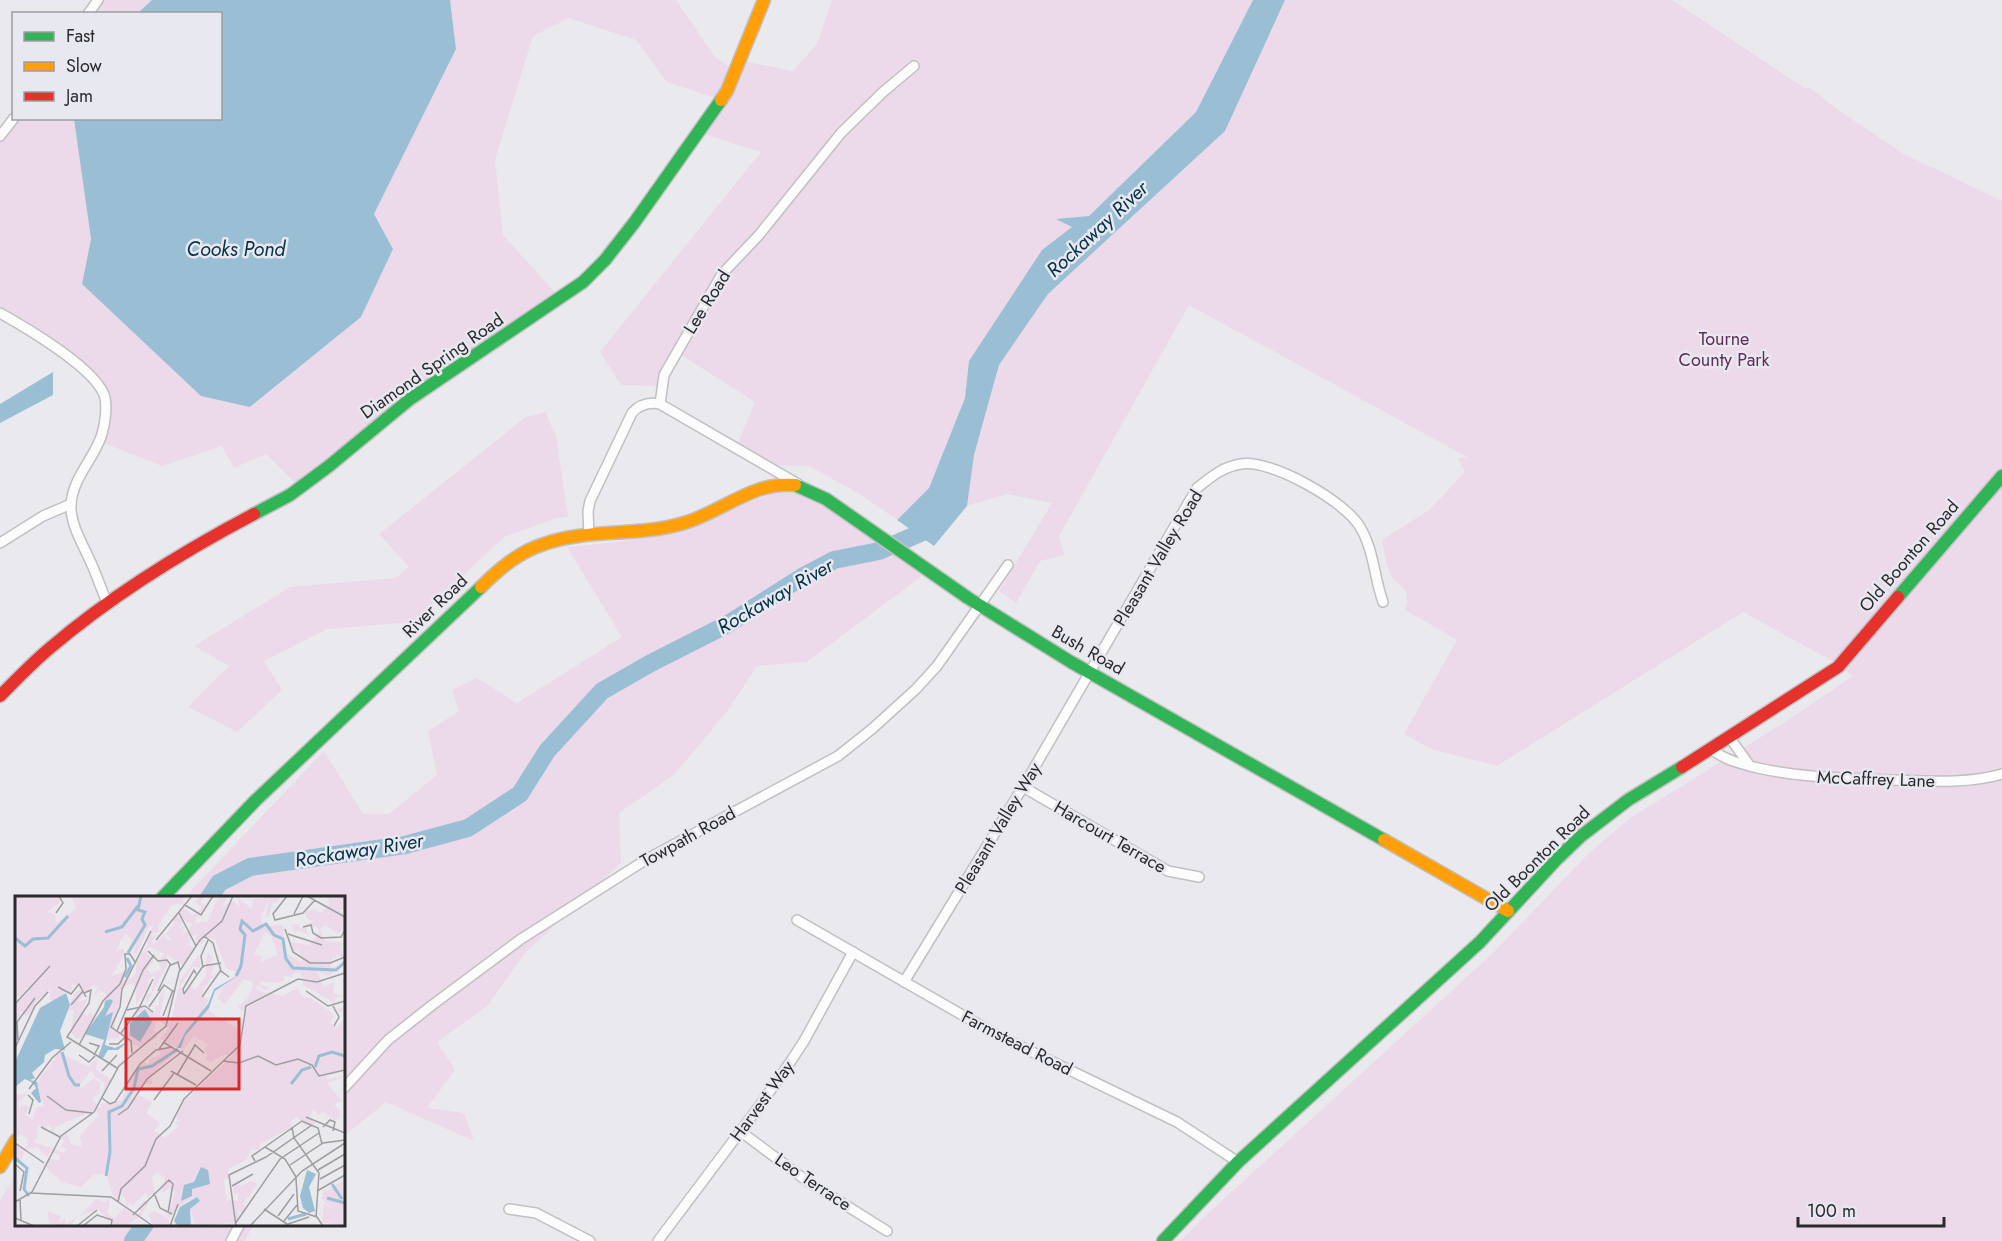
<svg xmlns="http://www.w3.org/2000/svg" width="2002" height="1241" viewBox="0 0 2002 1241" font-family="Jost,sans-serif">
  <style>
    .green { fill: #ecd9e9 }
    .water { fill: #9abfd5 }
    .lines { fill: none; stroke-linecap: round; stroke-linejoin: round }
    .river { stroke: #9abfd5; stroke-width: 18 }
    .street-casing { stroke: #c0c0c3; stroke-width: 12 }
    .fast-casing { stroke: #c0c0c3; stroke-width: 15 }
    .slow-casing { stroke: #c0c0c3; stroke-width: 15 }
    .jam-casing { stroke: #c0c0c3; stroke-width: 15 }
    .street { stroke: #fcfcfc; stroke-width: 9 }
    .fast { stroke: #30b455; stroke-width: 12 }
    .slow { stroke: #ff9f0a; stroke-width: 12 }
    .jam { stroke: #e5322d; stroke-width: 12 }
    .labels { text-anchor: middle; stroke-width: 5; stroke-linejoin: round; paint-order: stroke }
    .street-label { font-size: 18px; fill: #2b2b2e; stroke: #e8e8f0 }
    .park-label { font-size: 18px; fill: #622c59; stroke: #e8e8f0 }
    .water-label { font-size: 20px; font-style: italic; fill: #033147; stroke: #e8e8f0 }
    .inset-river { fill: none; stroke: #9abfd5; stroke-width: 3 }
    .inset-road { fill: none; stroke: #9e9ea1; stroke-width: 1.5 }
    .view { fill: #d62828; fill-opacity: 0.15; stroke: #d62828; stroke-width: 3 }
    .inset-edge { fill: none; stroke: #2b2b2e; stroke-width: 3 }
  </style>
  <rect width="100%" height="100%" fill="#eaeaee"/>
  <!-- green -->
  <g class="green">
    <polygon points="105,0 152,0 138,13 95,14"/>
    <polygon points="450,0 676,0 715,57 737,73 743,61 793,71 817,44 832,0 1253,0 1196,112 1089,216 1057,219 1072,227 1042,250 969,361 965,398 929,488 897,520 860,494 809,466 763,465 736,448 755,402 678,353 662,386 621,385 600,352 761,152 700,133 721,100 667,82 636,40 569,18 533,36 495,160 503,235 561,299 301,489 266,454 234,468 222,446 162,466 101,442 107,412 87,369 0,317 0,139 16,119 74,119 91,239 82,284 251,407 361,317 393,249 374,214 456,49"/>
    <path d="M 1272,0 L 1672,0 L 1806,89 L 1809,87 L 1837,109 L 1902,153 L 2002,201 L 2002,1241 L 1180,1241 L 1201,1220 L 1492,954 L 1589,853 L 1630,818 L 1782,724 L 1853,676 L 1834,662 L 1743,612 L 1497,766 L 1431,749 L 1404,734 L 1457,640 L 1405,610 C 1413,583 1396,588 1390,573 C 1386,563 1384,551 1382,540 L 1429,510 L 1465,472 L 1458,458 L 1467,457 L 1189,305 L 1059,536 L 1064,555 L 1040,561 L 1016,603 L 999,591 L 1052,503 L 1006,494 L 967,506 L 974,455 L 999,365 L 1048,294 L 1092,253 L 1175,157 Z"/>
    <polygon points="545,412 556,436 568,517 556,518 504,537 413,622 327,629 264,661 282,690 237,732 188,707 229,666 194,646 290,587 396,578 409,567 379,534 526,417"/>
    <polygon points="782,491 803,494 850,522 922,576 807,662 757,666 728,710 675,774 619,813 621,863 526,952 487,1006 437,1042 455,1070 427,1108 464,1113 474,1141 386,1102 344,1136 344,898 184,898 324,751 363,814 389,814 437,775 428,731 459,711 452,690 477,678 517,703 622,637 567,547 627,541 677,532 728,508"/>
    <polygon points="16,1174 16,1224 253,1225 245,1241 0,1241 0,1201"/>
  </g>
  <!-- water -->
  <g class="water">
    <polygon points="152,0 450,0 456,49 374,214 393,249 361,317 250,407 201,396 82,284 91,239 74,119 220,118 220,14 138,13"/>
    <polygon points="1253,0 1285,0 1225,131 1048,294 999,365 974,455 967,506 934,546 897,520 929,488 965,398 969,361 1042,250 1072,227 1056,219 1089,216 1196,112"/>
    <polygon points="53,372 53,395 0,423 0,404"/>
  </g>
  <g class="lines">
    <!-- river -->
    <g class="river">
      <polyline points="209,898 219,883 250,867 405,845 468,828 520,794 547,751 602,691 651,663 728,624 802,577 834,560 879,551 925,531 934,518"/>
      <polyline points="133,1241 145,1224"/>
    </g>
    <!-- street casing -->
    <g class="street-casing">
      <g id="street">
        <polyline points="88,14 98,0"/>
        <polyline points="0,136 14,118"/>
        <path d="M 0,313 C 25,327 99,370 105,398 C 107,408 105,424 102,434 C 95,458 72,478 71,505 C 70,525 84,546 92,565 C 97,577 102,590 107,603"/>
        <polyline points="660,404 664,375 722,274 759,235 841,133 883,92 914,66"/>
        <path d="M 589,536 L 588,511 L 590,501 L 632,413 C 639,405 649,402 660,404 L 798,484"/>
        <polyline points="0,543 43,516 71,504"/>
        <polyline points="1730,738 1750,766"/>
        <path d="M 1711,749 C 1725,760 1741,764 1758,768 C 1803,778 1846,778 1892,780 C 1928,781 1967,784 2002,774"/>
        <polyline points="1023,787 1168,871 1199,877"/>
        <polyline points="797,920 997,1035 1177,1122 1238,1162"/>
        <path d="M 904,982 L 1023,787 L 1197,488 C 1211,477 1222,467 1241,464 C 1271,459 1345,501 1360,527 C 1374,550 1374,577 1383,602"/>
        <polyline points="344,1088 388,1040 431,1006 521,939 647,859 838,756 872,729 916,689 937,666 1008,565"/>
        <polyline points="740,1131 807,1181 887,1231"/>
        <polyline points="509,1209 536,1213 590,1241"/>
        <polyline points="231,1241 240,1224"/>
        <polyline points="658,1241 763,1101 791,1061 804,1041 853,952"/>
      </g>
    </g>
    <!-- fast casing -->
    <g class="fast-casing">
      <g id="fast">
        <polyline points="795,485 826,499 968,598 1071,662 1384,840"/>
        <polyline points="254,514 290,495 329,466 410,399 583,282 605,260 634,223 721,100"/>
        <polyline points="1898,597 2002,476"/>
        <polyline points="162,898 255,801 481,587"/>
        <polyline points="1163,1241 1238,1162 1480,942 1557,859 1581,836 1628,800 1682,767"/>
      </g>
    </g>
    <!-- slow casing -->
    <g class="slow-casing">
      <g id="slow">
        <polyline points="721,100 727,91 764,0"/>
        <path d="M 481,587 C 500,568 519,552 544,544 C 589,528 639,537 684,523 C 722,512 753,481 795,485"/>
        <polyline points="1384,840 1508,911"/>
        <polyline points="0,1167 16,1140"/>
      </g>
    </g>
    <!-- jam casing -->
    <g class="jam-casing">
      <g id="jam">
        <path d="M 0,696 C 16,680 32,663 50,648 C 112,595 182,552 254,514"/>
        <polyline points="1682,767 1838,667 1898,597"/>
      </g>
    </g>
    <!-- street -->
    <use href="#street" class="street"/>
    <!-- fast -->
    <use href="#fast" class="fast"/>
    <!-- slow -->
    <use href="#slow" class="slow"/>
    <!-- jam -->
    <use href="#jam" class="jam"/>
  </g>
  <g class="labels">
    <!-- street labels -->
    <g class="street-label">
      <text transform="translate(707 302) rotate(-58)" y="6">Lee Road</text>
      <text transform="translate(432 366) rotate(-35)" y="6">Diamond Spring Road</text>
      <text transform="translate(1909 556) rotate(-49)" y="6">Old Boonton Road</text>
      <text transform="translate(1158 558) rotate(-59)" y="6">Pleasant Valley Road</text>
      <text transform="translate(435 606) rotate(-44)" y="6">River Road</text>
      <text transform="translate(1088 650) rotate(30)" y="6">Bush Road</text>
      <text transform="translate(1876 779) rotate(2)" y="6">McCaffrey Lane</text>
      <text transform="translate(998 828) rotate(-59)" y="6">Pleasant Valley Way</text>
      <text transform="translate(688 837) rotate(-29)" y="6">Towpath Road</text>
      <text transform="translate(1110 837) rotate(30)" y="6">Harcourt Terrace</text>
      <text transform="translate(1537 859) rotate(-45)" y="6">Old Boonton Road</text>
      <text transform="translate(1017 1043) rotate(27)" y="6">Farmstead Road</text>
      <text transform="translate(762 1101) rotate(-54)" y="6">Harvest Way</text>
      <text transform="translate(813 1182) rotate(34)" y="6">Leo Terrace</text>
    </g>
    <!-- park labels -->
    <g class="park-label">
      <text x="1724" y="345">Tourne<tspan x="1724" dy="21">County Park</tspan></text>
    </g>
    <!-- water labels -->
    <g class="water-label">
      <text transform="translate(1097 229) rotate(-43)" y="7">Rockaway River</text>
      <text x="236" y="256">Cooks Pond</text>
      <text transform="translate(775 596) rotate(-30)" y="7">Rockaway River</text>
      <text transform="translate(359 850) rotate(-9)" y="7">Rockaway River</text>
    </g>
  </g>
  <!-- overview -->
  <g transform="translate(15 896)">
    <rect width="330" height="330" fill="#eaeaee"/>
    <path d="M 0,0 L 44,0 L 45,6 L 32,16 L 40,18 L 41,27 L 61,12 L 56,0 L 168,0 L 169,10 L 164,7 L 156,10 L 143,30 L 144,36 L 138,36 L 137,40 L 142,39 L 136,45 L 139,48 L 149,38 L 152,44 L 157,44 L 151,38 L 161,26 L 157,25 L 161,18 L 168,25 L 164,33 L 169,29 L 168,36 L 172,36 L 178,28 L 171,26 L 164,16 L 169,12 L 177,19 L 183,17 L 187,11 L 180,6 L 184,0 L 190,0 L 185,6 L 192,11 L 181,22 L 180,31 L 182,26 L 192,26 L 204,0 L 212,1 L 207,11 L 217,5 L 225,10 L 223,2 L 237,13 L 238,3 L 267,0 L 259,8 L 258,5 L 254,21 L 250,21 L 254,4 L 246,19 L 247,30 L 268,29 L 270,56 L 286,66 L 288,62 L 283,55 L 278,55 L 276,46 L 294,49 L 305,36 L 301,30 L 291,31 L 293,39 L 283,34 L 279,37 L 276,29 L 283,28 L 285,32 L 299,25 L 292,23 L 290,16 L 299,13 L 306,17 L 315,8 L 312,0 L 330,0 L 330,13 L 324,14 L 329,18 L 324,20 L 330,20 L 330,33 L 323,37 L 309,29 L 305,33 L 310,45 L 330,47 L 323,53 L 327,51 L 328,62 L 321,59 L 321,63 L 318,61 L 315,67 L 316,72 L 327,69 L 313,80 L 302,75 L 306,84 L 300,85 L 287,82 L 285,76 L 277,78 L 277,82 L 269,79 L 269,84 L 262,87 L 246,85 L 245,89 L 255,91 L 251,95 L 243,89 L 241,93 L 252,98 L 234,108 L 228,116 L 223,111 L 233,102 L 239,87 L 229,83 L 210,108 L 202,102 L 209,92 L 197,101 L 224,77 L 211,72 L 200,43 L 190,41 L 187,48 L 181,44 L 182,38 L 171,42 L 177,42 L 173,48 L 180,53 L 168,69 L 152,59 L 152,69 L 132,107 L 131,100 L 137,96 L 140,78 L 131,86 L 135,88 L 121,109 L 121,91 L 116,87 L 107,92 L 98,138 L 100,134 L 105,137 L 125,112 L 141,116 L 139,110 L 144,110 L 144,102 L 150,93 L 145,119 L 156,127 L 165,84 L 184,59 L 185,72 L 178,70 L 165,91 L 171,99 L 175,89 L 180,94 L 191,80 L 192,57 L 198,62 L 193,71 L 199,69 L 196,79 L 201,78 L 188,92 L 188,100 L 194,103 L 178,131 L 195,108 L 194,115 L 226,135 L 233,111 L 257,98 L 268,100 L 282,92 L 288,102 L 294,101 L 316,116 L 319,120 L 315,126 L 322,132 L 329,123 L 328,116 L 321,114 L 330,110 L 330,174 L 311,180 L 312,183 L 330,180 L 312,187 L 327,205 L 319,208 L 325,215 L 325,222 L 319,225 L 309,216 L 304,219 L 298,214 L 294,222 L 301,227 L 293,232 L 282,221 L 275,226 L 277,231 L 245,248 L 244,254 L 236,254 L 231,264 L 213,273 L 214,282 L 209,284 L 211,304 L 223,305 L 223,298 L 217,297 L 220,287 L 225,290 L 238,285 L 242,289 L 228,308 L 232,313 L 228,318 L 221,313 L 226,321 L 220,327 L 181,330 L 175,313 L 185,305 L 182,301 L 170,306 L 153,322 L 155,330 L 138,330 L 134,318 L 140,315 L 152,322 L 160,296 L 154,292 L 148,297 L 146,292 L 150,282 L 142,276 L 137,281 L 140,296 L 133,301 L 130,297 L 117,311 L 115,306 L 110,313 L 120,319 L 127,316 L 122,313 L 128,305 L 134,306 L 126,320 L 109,330 L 100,330 L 83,313 L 65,320 L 81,303 L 90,306 L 95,301 L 93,317 L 99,323 L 112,308 L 109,300 L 105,299 L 104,306 L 98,301 L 91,277 L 78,279 L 66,291 L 46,286 L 30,270 L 27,272 L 34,262 L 44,265 L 45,259 L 37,256 L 39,253 L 49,257 L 52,253 L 46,251 L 49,245 L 45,242 L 51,237 L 56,248 L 67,251 L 65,240 L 84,219 L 81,213 L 88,210 L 84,208 L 107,204 L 116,179 L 129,165 L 133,169 L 136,162 L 146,159 L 143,154 L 155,151 L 163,155 L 146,169 L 136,182 L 138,188 L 130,188 L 119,205 L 124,199 L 137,206 L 131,217 L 145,227 L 139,235 L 150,242 L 163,231 L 160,225 L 165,225 L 161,222 L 166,208 L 216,161 L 210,158 L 196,166 L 191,164 L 193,159 L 189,153 L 194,149 L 179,140 L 167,156 L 168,144 L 177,131 L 170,137 L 162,152 L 145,143 L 154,132 L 143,124 L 139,132 L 143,140 L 128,151 L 117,148 L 106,138 L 103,142 L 91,144 L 96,126 L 90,120 L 95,103 L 89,105 L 72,140 L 61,143 L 56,135 L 59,114 L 52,115 L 60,96 L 67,94 L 58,87 L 56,97 L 50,95 L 40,107 L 35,104 L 35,94 L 21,105 L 16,117 L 11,120 L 5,115 L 6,121 L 0,124 L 0,110 L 14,95 L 13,90 L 7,100 L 0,101 ZM 134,30 L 138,31 L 131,44 L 133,49 L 122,63 L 120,79 L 111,85 L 112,75 L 96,80 L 110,58 L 108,52 L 101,56 L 106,43 L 111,38 L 117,44 L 111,58 L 121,46 L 118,56 L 121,59 ZM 250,36 L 256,40 L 263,59 L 245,66 L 248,60 L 239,58 ZM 134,51 L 150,58 L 143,65 L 146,73 L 137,78 L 132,73 L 139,65 L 131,56 ZM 77,90 L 83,91 L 78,100 L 85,94 L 91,98 L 80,122 L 75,116 L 73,120 L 67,117 L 72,103 L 62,106 ZM 125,116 L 132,135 L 116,136 L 115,127 ZM 288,85 L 306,86 L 309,91 L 319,86 L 318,97 L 330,101 L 320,101 L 320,107 L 288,89 ZM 44,157 L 74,171 L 83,161 L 81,174 L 96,183 L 87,200 L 90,187 L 79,180 L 77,174 L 64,190 L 67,192 L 79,182 L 85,187 L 85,197 L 77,203 L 82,208 L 78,215 L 40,231 L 37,238 L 35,228 L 30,232 L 23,229 L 22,242 L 18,246 L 38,252 L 32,261 L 22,251 L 10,254 L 6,264 L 0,261 L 0,247 L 10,252 L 13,249 L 12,242 L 5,238 L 3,241 L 0,231 L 0,198 L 12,198 L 3,206 L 5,212 L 10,208 L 14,212 L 10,219 L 17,224 L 22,211 L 30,210 L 23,200 L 22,186 ZM 330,284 L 330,330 L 307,326 L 309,308 L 318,313 L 307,303 L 309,292 L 311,295 ZM 33,316 L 46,320 L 44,328 L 50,322 L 51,328 L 64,319 L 55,330 L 44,330 L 34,327 Z" fill="#ecd9e9" fill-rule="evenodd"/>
    <path d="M 225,78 L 200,95 L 194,112 L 170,140 L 166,152 L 162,152 L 171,135 L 193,108 L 199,93 ZM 51,97 L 55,109 L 45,135 L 50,154 L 40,153 L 30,159 L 29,166 L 17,177 L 20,182 L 15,184 L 22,186 L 26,206 L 24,207 L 16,197 L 21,192 L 18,187 L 10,183 L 0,191 L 0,166 L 25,112 ZM 95,103 L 98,105 L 90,120 L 98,116 L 90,149 L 100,152 L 114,145 L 103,154 L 93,154 L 88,162 L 83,161 L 89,144 L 70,138 L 89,111 L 90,105 ZM 130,113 L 137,126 L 125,146 L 115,139 L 115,127 ZM 186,271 L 193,274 L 195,288 L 177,293 L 177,300 L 166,305 L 169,289 L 179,286 ZM 292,274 L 301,278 L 294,291 L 300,315 L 294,317 L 288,312 L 285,300 ZM 182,301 L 185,305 L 175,313 L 176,330 L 163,330 L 159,325 L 165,311 Z" fill="#9abfd5"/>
    <path class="inset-river" d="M 90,36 L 107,31 L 123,10M 0,42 L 10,50 L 18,43 L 33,42 L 53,20M 113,57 L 130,29 L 127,23 L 130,16 L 123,14 L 126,0M 221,80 L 226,70 L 230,39 L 225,33 L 227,25 L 238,35 L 251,28 L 259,39 L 268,43 L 271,63 L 278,72 L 321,74 L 330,66M 110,81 L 116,70 L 112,62M 47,156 L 54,180 L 60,189 L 65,189M 300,171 L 304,160 L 317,156 L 330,160M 276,188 L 287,174 L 296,171M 0,262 L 12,272 L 9,293 L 14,300M 91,280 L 95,256 L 94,216 L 107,210 L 119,192 L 123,173 L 137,170 L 163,153M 317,288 L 327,303M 312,302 L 330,307M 273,323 L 291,318"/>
    <path class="inset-road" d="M 272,0 L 258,18 L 260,24 L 288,17 L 300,4M 292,0 L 330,21M 170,9 L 186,19 L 198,0M 41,17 L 48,7 L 44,0M 164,17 L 181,50M 279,18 L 288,0M 288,31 L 296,29 L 298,37 L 306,42 L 326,41 L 330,34M 270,33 L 278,56 L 295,67 L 315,67 L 330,61M 273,38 L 307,49M 189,40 L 198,47 L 206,75 L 214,81M 141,44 L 177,0M 133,55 L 143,65 L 152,64 L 156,69 L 163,66 L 165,74M 188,72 L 186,60 L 193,44M 43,91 L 56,98 L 64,88 L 71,101M 143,95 L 155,69M 291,95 L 313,110 L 330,105M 69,97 L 76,94 L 74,107 L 52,141 L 102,172M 169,98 L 188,70 L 206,67M 169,98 L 168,93 L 179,74 L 181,78M 187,101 L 206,74M 0,108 L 35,70M 56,109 L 68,95M 318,110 L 324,121 L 319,130M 134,111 L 149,89 L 159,96M 112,114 L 130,110 L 138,116M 148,120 L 158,94M 102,135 L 128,74 L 139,59M 106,137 L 124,112 L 138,83M 3,144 L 2,126 L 20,102M 148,146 L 196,175M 74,147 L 84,150 L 79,159M 94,148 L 103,148 L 111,140M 64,149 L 88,105 L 105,88 L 111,73 L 110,58 L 115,58 L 120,66M 0,152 L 20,110 L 33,96M 144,153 L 163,127M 117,157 L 116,145 L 96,131 L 105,111 L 107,93 L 136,35M 64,159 L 74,166 L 80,160M 208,165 L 224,167 L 243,160 L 261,169 L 283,163 L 297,169 L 304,180 L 330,174M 87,175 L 102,159M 156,175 L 181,189M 162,179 L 180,149 L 189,157M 14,193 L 37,162 L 56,146M 13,199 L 18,204 L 14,218M 32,200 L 51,214 L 77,217M 87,202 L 95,208 L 100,206 L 125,168 L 141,154 L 157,151M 139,204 L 159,177M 103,219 L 113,212 L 132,183 L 168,155M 291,221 L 330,237M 26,231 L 45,241M 277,231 L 279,242 L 304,277 L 301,321M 308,231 L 315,224 L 320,226 L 318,235M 0,247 L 29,267M 250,251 L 270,263 L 281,281M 240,265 L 237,260 L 287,225 L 303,232 L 307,248M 0,268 L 9,276 L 5,295M 275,269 L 308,247 L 330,244M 303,274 L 330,258M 281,282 L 283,315 L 302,321 L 308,330M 305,283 L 330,269M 217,290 L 238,278M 302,295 L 330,279M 16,297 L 96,301 L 138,330M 139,297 L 145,312 L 157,318M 5,303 L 6,325M 0,306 L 17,296 L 46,240 L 79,216 L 104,170 L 151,130 L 164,76 L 185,44 L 207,25 L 218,0M 103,306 L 106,293 L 130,270 L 141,243 L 155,230 L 169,203 L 225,149 L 231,110 L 283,83 L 302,86 L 330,77M 249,313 L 275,330M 118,319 L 154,284 L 158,288 L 153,317M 263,320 L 279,298M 0,322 L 19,330M 269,325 L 282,309M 220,328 L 265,263 L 304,237M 273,328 L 294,321M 62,330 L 82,314M 68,330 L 82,319 L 97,324 L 96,330M 155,330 L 163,308M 221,330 L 214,279 L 251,261 L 297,229M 235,330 L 287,275 L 330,247"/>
    <path class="view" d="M 111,123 L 224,123 L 224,193 L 111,193 Z"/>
    <rect width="330" height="330" class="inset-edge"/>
  </g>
  <!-- legend -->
  <rect x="12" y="12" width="210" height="108" fill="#e8e8f0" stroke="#9c9ca2" stroke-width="1.5"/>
  <rect x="24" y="32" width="30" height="9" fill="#30b455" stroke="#9c9ca2" stroke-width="1.5"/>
  <text x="66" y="42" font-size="18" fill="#2b2b2e">Fast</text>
  <rect x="24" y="62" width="30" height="9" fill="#ff9f0a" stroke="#9c9ca2" stroke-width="1.5"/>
  <text x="66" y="72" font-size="18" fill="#2b2b2e">Slow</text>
  <rect x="24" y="92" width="30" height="9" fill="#e5322d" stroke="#9c9ca2" stroke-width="1.5"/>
  <text x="66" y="102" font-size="18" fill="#2b2b2e">Jam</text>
  <!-- scale -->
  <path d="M1798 1217v9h146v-9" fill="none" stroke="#2b2b2e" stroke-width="3"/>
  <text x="1807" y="1217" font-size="18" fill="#2b2b2e" stroke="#e8e8f0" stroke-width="4.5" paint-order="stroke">100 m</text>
</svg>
